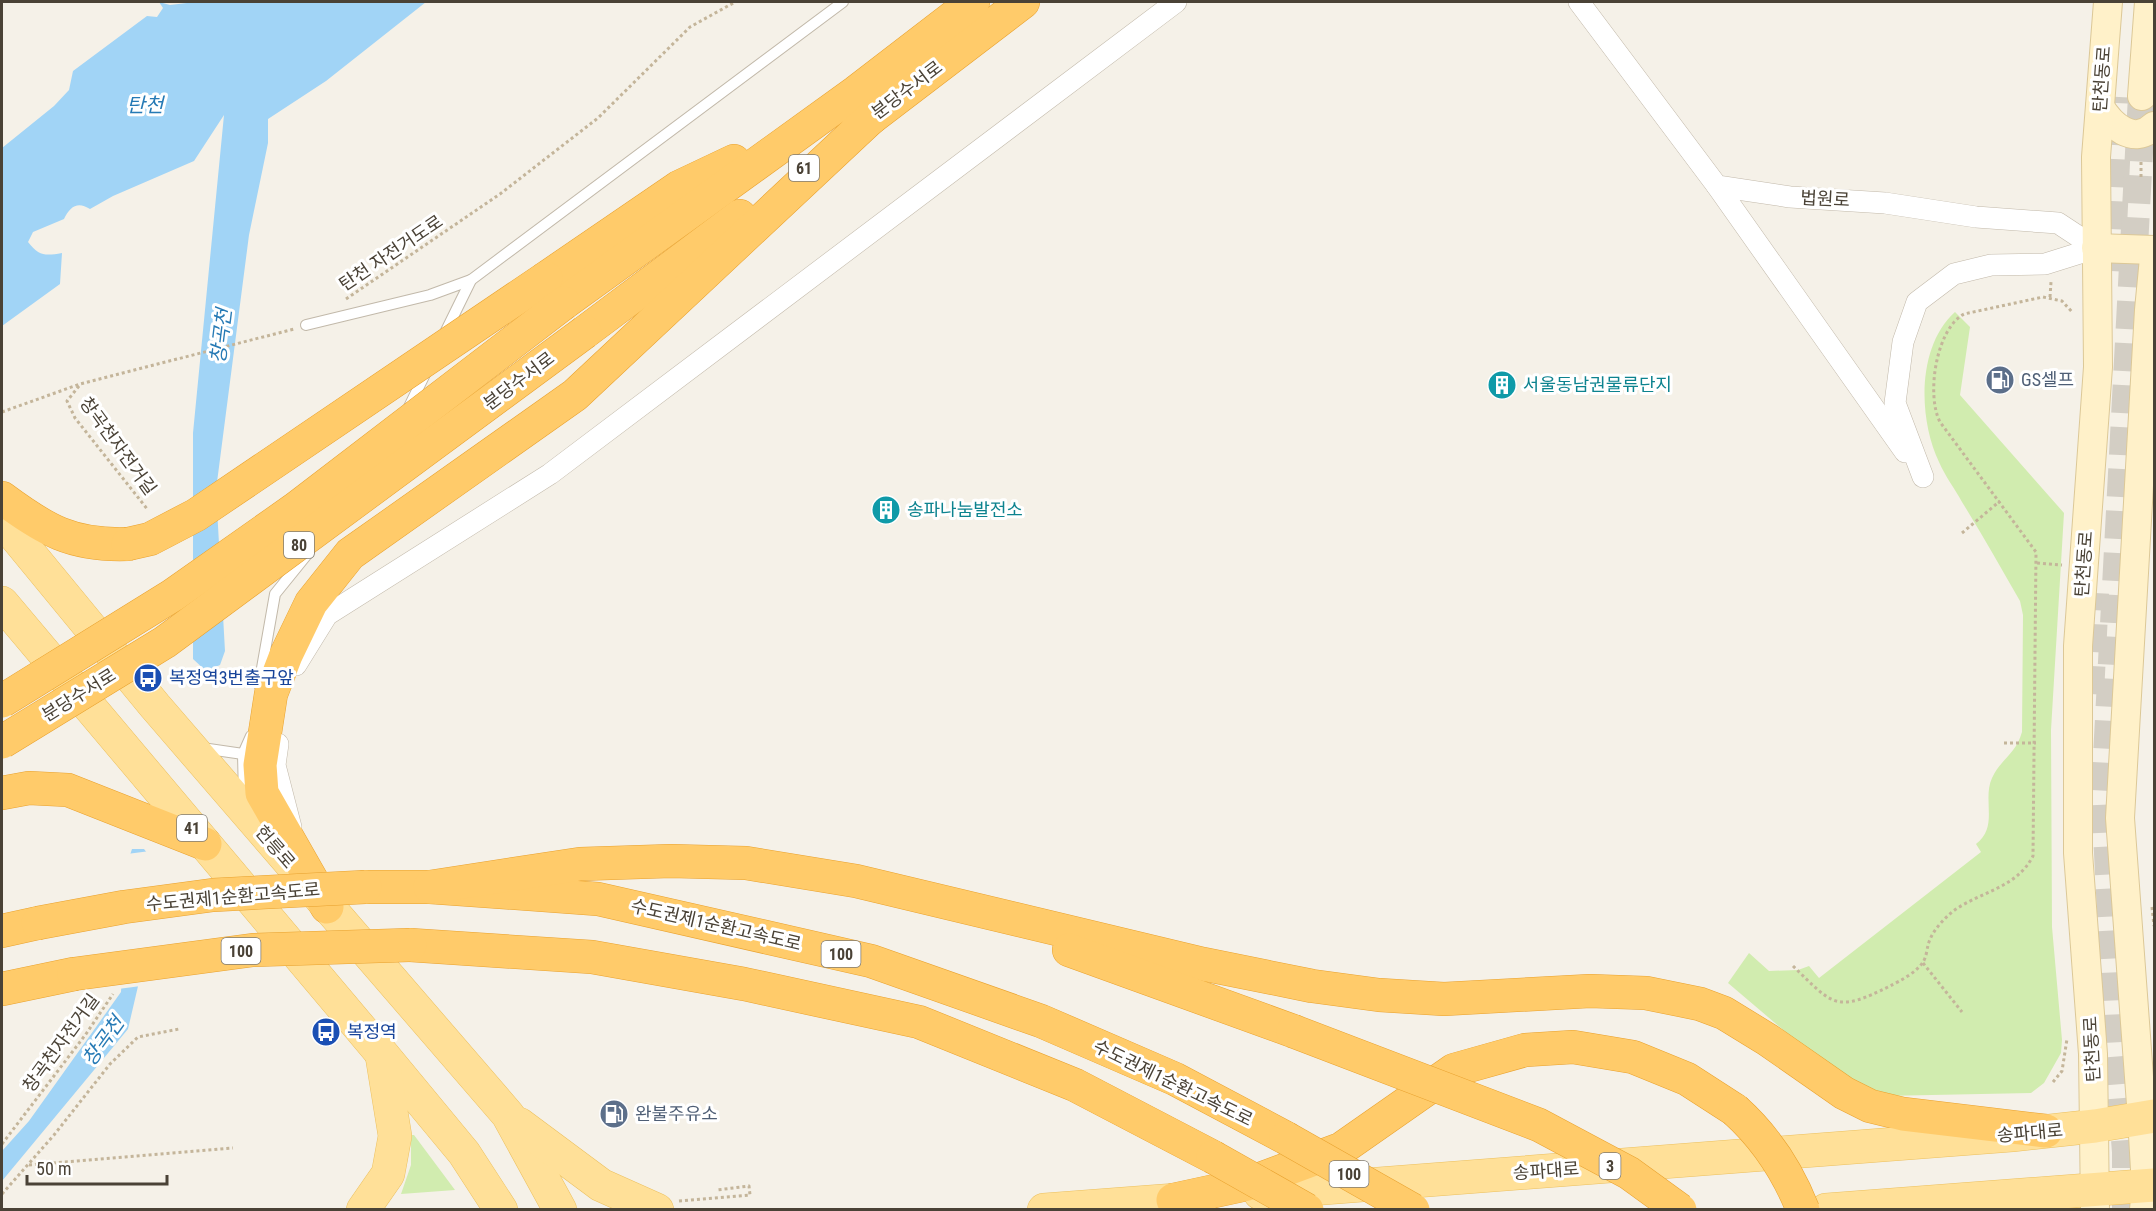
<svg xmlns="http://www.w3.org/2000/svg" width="2156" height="1211" viewBox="0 0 2156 1211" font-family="'Roboto Condensed','Noto Sans KR',sans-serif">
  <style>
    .green { fill: #d1ecaf }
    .water { fill: #a1d4f6 }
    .pier { fill: #f5f1e8 }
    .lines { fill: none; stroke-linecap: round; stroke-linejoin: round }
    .secondary-tunnel { stroke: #d3cec4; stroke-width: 28; stroke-dasharray: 28 14; stroke-linecap: butt }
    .lane-casing { stroke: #c2b9aa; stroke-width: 12 }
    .street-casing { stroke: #c2b9aa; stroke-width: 22 }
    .secondary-casing { stroke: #dcc897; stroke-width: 30 }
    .primary-casing { stroke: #ecc05f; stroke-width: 34 }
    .highway-casing { stroke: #e9a22f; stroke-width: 34 }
    .path { stroke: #c4b59a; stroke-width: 3; stroke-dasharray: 3 3; stroke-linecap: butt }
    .lane { stroke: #fff; stroke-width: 10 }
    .street { stroke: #fff; stroke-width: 21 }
    .secondary { stroke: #fff1c9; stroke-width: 28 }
    .primary { stroke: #ffe098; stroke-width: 33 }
    .highway { stroke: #ffcb6a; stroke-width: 33 }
    .highway-bridge-casing { stroke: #e9a22f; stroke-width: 34; stroke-linecap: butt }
    .highway-bridge { stroke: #ffcb6a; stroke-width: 33 }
    .labels { text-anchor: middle; stroke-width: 6; stroke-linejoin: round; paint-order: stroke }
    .shield { fill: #fff; stroke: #807b72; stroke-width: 1.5 }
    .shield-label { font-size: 16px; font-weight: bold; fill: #4a4236 }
    .street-label { font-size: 18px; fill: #4a4236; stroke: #fff }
    .service-label { font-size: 18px; fill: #4e5e75; stroke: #fff; text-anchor: start }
    .culture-label { font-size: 18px; fill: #0d838f; stroke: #fff; text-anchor: start }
    .transit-label { font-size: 18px; fill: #164399; stroke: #fff; text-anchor: start }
    .water-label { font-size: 20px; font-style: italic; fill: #267ab5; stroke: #fff }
  </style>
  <rect width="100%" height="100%" fill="#f5f1e8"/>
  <!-- green -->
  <g class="green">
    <path d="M 1955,312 L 1970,327 L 1960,395 L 2064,513 L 2051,730 L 2052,927 L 2062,1040 L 2061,1053 L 2044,1083 L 2031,1093 L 1882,1096 L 1828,1068 L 1728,983 L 1749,953 L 1769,971 L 1798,970 L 1809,966 L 1819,978 L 1981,852 L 1976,844 C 1999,827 1982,800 1992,778 C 2000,760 2016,754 2022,732 L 2023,615 L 2020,601 C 2001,568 1982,534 1962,502 C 1955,489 1945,476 1939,462 C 1918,418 1917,346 1955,312 Z"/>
    <polygon points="411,1135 414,1135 455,1190 401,1194 411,1165"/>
  </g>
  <!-- water -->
  <g class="water">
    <path d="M 159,2 L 170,5 L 195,2 L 426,2 L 326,81 L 268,119 L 268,143 L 249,235 L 216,490 L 225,651 L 220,665 L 206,671 L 193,659 L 193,433 L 224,115 L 194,161 L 113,196 L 90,209 C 78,201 70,206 64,219 L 33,232 L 28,242 C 39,256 45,256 62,253 L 60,284 L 2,326 L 2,148 L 54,106 L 69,90 L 73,71 L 147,16 L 157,17 L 163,8 Z"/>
    <polygon points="132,849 144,849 164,875 128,1029 2,1181 2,1151 29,1121 121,992 127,864"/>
  </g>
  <!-- pier -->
  <polygon class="pier" points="150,851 167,875 141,986 118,989 124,864 127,854"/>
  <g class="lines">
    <!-- secondary-tunnel -->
    <g class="secondary-tunnel">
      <polyline points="2111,271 2119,97"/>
      <polyline points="2090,694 2095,593"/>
      <polyline points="2126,1210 2126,1152 2118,1051 2105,794 2142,96"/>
    </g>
    <!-- lane casing -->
    <g class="lane-casing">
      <g id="lane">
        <polyline points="306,325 430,295 471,280"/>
        <polyline points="443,337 471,280 843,2"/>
        <polyline points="408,409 426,372"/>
        <polyline points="259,685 275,594 309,552"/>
        <polyline points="202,748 243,754"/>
        <polyline points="244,797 243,754 251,736"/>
      </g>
    </g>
    <!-- street casing -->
    <g class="street-casing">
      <g id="street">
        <polyline points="1579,2 1717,186 1790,197 1885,203 1976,217 2058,223 2096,248"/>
        <polyline points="1717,186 1905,452"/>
        <polyline points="1923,477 1895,403 1903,342 1917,302 1954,274 1991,265 2045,264 2096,248"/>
        <polyline points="296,665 327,615 550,474 1176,2"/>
        <polyline points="278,744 275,765 291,827"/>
      </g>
    </g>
    <!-- secondary casing -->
    <g class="secondary-casing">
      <g id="secondary">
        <polyline points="2142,96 2149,2"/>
        <path d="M 2100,107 C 2111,125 2133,146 2154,126"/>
        <polyline points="2096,248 2154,250"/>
        <polyline points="2095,1210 2093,1054 2078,853 2078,646 2098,367 2096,157 2108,2"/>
        <polyline points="2144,1210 2146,1187 2142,1118 2120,818 2149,310 2154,258"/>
      </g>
    </g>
    <!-- primary casing -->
    <g class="primary-casing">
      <g id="primary">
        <polyline points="2,520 155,706 508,1115 560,1210"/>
        <polyline points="2,603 382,1054 464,1153 501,1210"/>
        <polyline points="519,1124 601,1185 657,1210"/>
        <polyline points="1260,1193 2012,1135 2095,1126 2154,1116"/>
        <polyline points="363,1210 388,1174 395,1136 382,1056"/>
        <polyline points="1044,1210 1202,1198"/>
        <polyline points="1826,1210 2154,1185"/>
      </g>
    </g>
    <!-- highway casing -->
    <g class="highway-casing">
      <g id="highway">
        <polyline points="858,128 1023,2"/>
        <polyline points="546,278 679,187 734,161"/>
        <polyline points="564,303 856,92 973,2"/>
        <polyline points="585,332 740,216"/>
        <path d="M 2,498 C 45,530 72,546 128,544"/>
        <polyline points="2,793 29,788 68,790 205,844"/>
        <polyline points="365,887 430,887 598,899 871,961 1041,1021 1175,1079 1286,1138"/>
        <polyline points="430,887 580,864 671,861 746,863 856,881 1203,964 1312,986 1379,995 1444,999 1590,991 1646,993 1700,1004 1724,1013 1768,1040 1844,1093 1870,1106 1903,1114 2046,1131"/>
        <polyline points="327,907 262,793 260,765 271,694 286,655 311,603 350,554 575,395 874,115"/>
        <polyline points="2,931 38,923"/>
        <polyline points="410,945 592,957 744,984 919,1022 1075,1085 1213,1157"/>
        <polyline points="1069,950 1293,1031"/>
        <polyline points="2,989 74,974"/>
        <polyline points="1173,1200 1247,1184 1341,1149 1454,1070 1525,1050 1573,1047 1633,1057 1687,1079 1735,1110"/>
      </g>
    </g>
    <!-- path -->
    <g class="path">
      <polyline points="2141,177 2141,160"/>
      <polyline points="2050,297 2051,282"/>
      <polyline points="346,299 500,194 598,118 690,27 735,2"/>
      <polyline points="79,386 67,401 75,418 148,510"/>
      <polyline points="2,412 80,384 294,329"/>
      <polyline points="1962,533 2000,501"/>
      <polyline points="2037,563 2062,565"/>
      <polyline points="2004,743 2036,743"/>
      <polyline points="2152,907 2154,926"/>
      <polyline points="1923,963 1962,1012"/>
      <path d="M 1793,966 C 1834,1006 1836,1013 1890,986 C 1900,981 1917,972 1923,962 C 1926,958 1927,950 1928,945 C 1932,931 1942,921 1952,912 C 1980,891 2016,889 2033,856 L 2036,552 L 1940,422 C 1926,395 1936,329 1964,314 L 2043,297 L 2062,301 L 2073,313"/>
      <polyline points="2053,1082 2062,1071 2067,1039"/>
      <polyline points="2,1144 86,1034 113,994"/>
      <polyline points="29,1165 233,1148"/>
      <polyline points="2,1194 54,1135 110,1064 138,1037 179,1029"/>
      <polyline points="679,1201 750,1195 749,1186 717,1190"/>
    </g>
    <!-- lane -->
    <use href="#lane" class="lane"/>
    <!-- street -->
    <use href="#street" class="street"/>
    <!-- secondary -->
    <use href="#secondary" class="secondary"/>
    <!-- primary -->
    <use href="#primary" class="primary"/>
    <!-- highway -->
    <use href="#highway" class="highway"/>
    <!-- highway-bridge casing -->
    <g class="highway-bridge-casing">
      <g id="highway-bridge">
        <polyline points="128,544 150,539 196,515 546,278"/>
        <polyline points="2,701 173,595 295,509 564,303"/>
        <polyline points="2,742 165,642 585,332"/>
        <polyline points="38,923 124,907 213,895 365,887"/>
        <polyline points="74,974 253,950 410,945"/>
        <polyline points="1293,1031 1539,1125 1629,1173 1680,1210"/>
        <path d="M 1735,1110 C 1765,1137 1788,1172 1803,1210"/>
        <polyline points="1286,1138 1413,1210"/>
        <polyline points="1213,1157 1307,1210"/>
      </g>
    </g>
    <!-- highway-bridge -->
    <use href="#highway-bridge" class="highway-bridge"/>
  </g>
  <!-- icons -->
  <defs>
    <g id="fuel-disc" transform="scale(1.5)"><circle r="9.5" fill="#5c6f8a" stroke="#fff"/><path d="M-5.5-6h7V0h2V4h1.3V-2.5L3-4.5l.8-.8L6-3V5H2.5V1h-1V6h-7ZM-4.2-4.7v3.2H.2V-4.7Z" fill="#fff"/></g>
    <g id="building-disc" transform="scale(1.5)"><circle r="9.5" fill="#0f9aa8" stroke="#fff"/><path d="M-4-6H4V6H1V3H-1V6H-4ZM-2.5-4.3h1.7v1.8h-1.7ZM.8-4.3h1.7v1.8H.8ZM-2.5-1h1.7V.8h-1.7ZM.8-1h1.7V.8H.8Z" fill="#fff"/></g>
    <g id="bus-disc" transform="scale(1.5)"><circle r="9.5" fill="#1a4fb4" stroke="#fff"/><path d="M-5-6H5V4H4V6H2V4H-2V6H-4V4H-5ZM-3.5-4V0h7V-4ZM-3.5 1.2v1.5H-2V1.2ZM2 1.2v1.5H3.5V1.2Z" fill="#fff"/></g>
  </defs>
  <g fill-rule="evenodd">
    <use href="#fuel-disc" x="2000" y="380"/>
    <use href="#building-disc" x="1502" y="385"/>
    <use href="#building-disc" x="886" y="510"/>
    <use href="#bus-disc" x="148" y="678"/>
    <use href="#bus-disc" x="326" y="1032"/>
    <use href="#fuel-disc" x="614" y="1114"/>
  </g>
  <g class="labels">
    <!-- shield labels -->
    <g class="shield">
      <rect x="789" y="155" width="30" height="26" rx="4.5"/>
      <rect x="284" y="532" width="30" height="26" rx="4.5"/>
      <rect x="177" y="815" width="30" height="26" rx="4.5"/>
      <rect x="221.5" y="938" width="39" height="26" rx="4.5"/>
      <rect x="821.5" y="941" width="39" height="26" rx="4.5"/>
      <rect x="1599.5" y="1153" width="21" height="26" rx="4.5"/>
      <rect x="1329.5" y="1161" width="39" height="26" rx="4.5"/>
    </g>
    <g class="shield-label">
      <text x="804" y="174">61</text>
      <text x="299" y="551">80</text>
      <text x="192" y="834">41</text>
      <text x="241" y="957">100</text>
      <text x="841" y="960">100</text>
      <text x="1610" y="1172">3</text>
      <text x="1349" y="1180">100</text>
    </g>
    <!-- street labels -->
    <g class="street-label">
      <text transform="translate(2102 79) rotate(-86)" y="6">탄천동로</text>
      <text transform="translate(907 90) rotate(-37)" y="6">분당수서로</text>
      <text transform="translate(1825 199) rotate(3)" y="6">법원로</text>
      <text transform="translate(391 253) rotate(-34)" y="6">탄천 자전거도로</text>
      <text transform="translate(519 381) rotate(-37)" y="6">분당수서로</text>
      <text transform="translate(118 446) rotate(54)" y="6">창곡천자전거길</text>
      <text transform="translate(2084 564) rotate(-86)" y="6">탄천동로</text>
      <text transform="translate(79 695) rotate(-32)" y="6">분당수서로</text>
      <text transform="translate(275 847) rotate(49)" y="6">헌릉로</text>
      <text transform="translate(233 897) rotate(-5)" y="6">수도권제1순환고속도로</text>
      <text transform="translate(716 925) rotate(13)" y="6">수도권제1순환고속도로</text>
      <text transform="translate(61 1043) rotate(-54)" y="6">창곡천자전거길</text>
      <text transform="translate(2092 1049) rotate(-93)" y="6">탄천동로</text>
      <text transform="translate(1173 1083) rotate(26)" y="6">수도권제1순환고속도로</text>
      <text transform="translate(2030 1133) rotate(-5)" y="6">송파대로</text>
      <text transform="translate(1546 1171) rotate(-4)" y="6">송파대로</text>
    </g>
    <!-- service labels -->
    <g class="service-label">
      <text x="2021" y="386">GS셀프</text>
      <text x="635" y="1120">완불주유소</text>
    </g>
    <!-- culture labels -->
    <g class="culture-label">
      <text x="1523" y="391">서울동남권물류단지</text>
      <text x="907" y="516">송파나눔발전소</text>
    </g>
    <!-- transit labels -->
    <g class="transit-label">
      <text x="169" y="684">복정역3번출구앞</text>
      <text x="347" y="1038">복정역</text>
    </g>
    <!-- water labels -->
    <g class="water-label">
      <text x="145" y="112">탄천</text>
      <text transform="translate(221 336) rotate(-83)" y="7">창곡천</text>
      <text transform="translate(103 1041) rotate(-54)" y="7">창곡천</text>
    </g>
  </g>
  <!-- border -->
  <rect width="2156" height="1211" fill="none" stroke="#4a4236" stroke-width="6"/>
  <!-- scale -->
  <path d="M27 1175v9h140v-9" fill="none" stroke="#4a4236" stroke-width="3"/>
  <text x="36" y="1175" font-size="18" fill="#4a4236" stroke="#ffffff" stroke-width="4.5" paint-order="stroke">50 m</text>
</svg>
